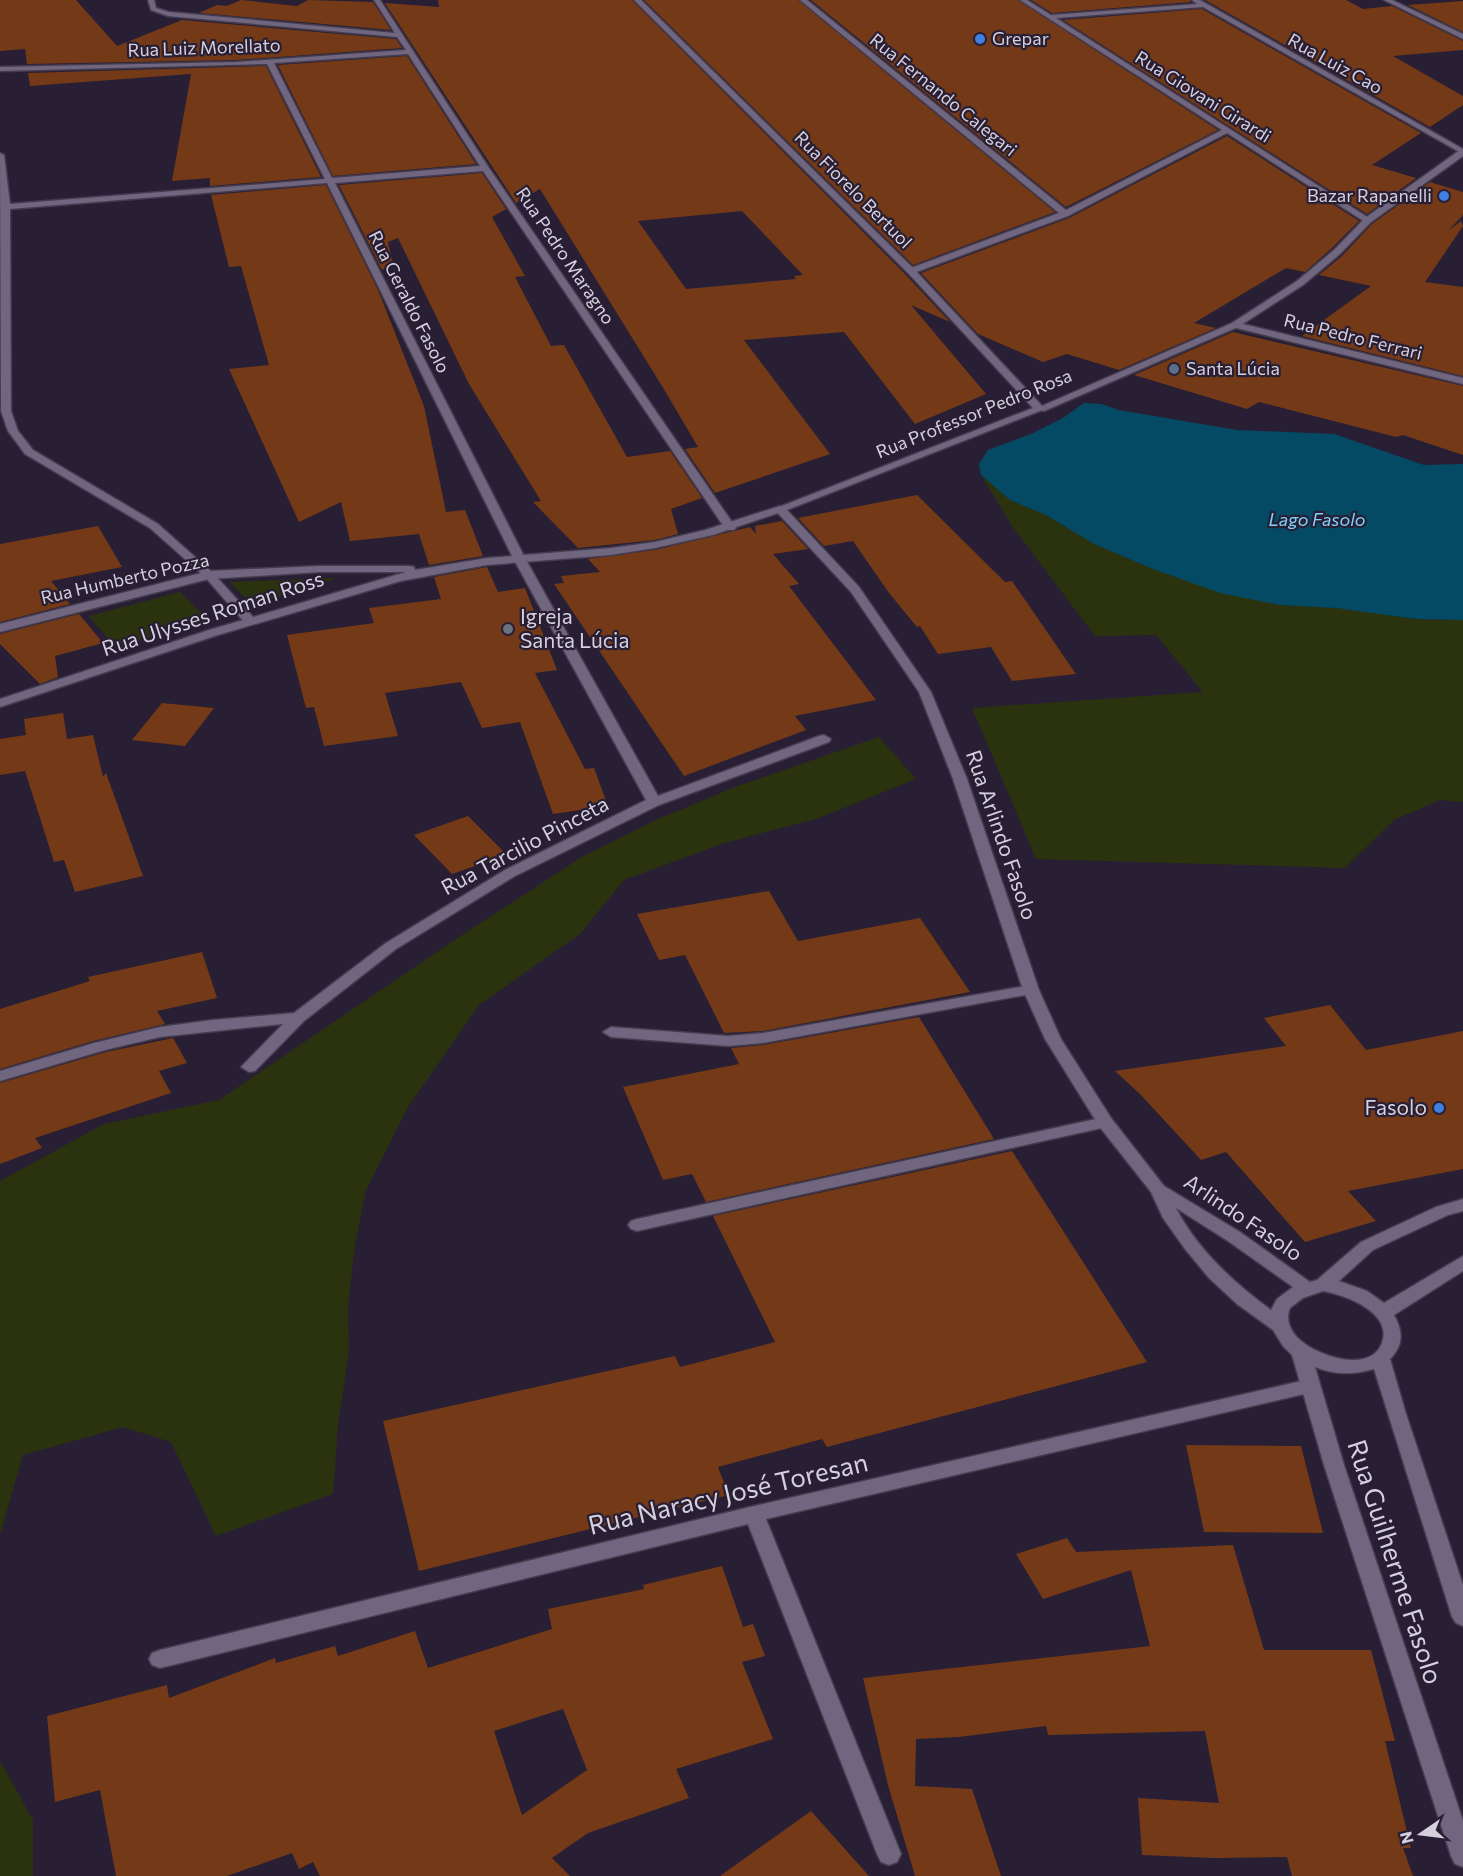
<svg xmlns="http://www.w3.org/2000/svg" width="1463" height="1876" viewBox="0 0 1463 1876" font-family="Commissioner,sans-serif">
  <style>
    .green { fill: #2a330e }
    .water { fill: #044a64 }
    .building { fill: #743917; fill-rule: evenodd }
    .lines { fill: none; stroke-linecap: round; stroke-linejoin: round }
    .service-casing { stroke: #443c4e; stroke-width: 3 }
    .minor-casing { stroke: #443c4e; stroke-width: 3 }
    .tertiary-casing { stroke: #443c4e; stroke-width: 3 }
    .secondary-casing { stroke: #443c4e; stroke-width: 3 }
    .service { fill: #70667f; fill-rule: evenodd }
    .minor { fill: #70667f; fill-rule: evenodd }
    .tertiary { fill: #70667f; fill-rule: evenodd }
    .secondary { fill: #70667f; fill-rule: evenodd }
    .shop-dot { fill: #3f7fe0; stroke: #281f34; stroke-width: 2 }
    .service-dot { fill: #5c6f8a; stroke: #281f34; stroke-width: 2 }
    .worship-dot { fill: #6b7280; stroke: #281f34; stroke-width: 2 }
    .labels { text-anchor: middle; stroke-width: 4.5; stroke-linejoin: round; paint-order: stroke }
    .far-poi-label { font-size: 18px; fill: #d6d0de; stroke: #281f34; text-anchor: start }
    .far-street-label { font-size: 18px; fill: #d6d0de; stroke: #281f34 }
    .far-water-label { font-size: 18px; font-style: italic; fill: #7ed1fa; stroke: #281f34 }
    .street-label { font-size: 21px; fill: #d6d0de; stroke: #281f34 }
    .poi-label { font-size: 21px; fill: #d6d0de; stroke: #281f34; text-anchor: start }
    .near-street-label { font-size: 26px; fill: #d6d0de; stroke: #281f34 }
  </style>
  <rect width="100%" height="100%" fill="#281f34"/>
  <!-- green -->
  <g class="green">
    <polygon points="981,475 1010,500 1046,515 1094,544 1153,569 1280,605 1336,608 1416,619 1463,620 1463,802 1440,800 1394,820 1345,868 1036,859 972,708 1203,692 1156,635 1095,636 1012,526"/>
    <polygon points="337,578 253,605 229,582"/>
    <polygon points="180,592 209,620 115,647 89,616"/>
    <polygon points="879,737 916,779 819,818 724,843 624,880 580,934 479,1005 408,1107 366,1190 355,1244 348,1308 349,1351 338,1425 333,1494 216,1536 171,1442 123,1427 23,1455 0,1535 0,1181 104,1124 219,1100 453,941 585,855 656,820 735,787"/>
    <polygon points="0,1761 33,1820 33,1876 0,1876"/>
  </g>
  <!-- water -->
  <polygon class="water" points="1084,403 1101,404 1119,410 1237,430 1334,434 1424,465 1463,464 1463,620 1416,619 1336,608 1280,605 1220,593 1153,569 1094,544 1046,515 1010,500 981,475 979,464 988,450 1031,434 1063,418"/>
  <!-- building -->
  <g class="building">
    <polygon points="0,0 76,0 117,46 182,20 396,39 402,48 236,60 27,64 25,49 0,51"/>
    <polygon points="241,0 297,6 308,0 373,2 391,30 199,13 217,5 227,6"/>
    <path d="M 438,0 L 632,0 L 906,275 L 950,322 L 911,305 L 986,394 L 915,424 L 844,332 L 744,340 L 830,454 L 715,493 L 685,449 L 698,447 L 662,386 L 540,189 L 516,203 L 385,3 L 439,7 ZM 742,211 L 803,275 L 794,276 L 796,279 L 686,289 L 638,221 Z"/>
    <polygon points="644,0 798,0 1055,212 913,265"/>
    <polygon points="811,0 1018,0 1218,130 1066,207"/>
    <polygon points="1031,0 1190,0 1191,2 1052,13"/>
    <polygon points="1205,0 1346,0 1363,9 1392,6 1463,41 1463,50 1393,56 1463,96 1463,105 1430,127"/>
    <polygon points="1463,1 1463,32 1408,5"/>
    <polygon points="1202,9 1421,133 1372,165 1416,178 1367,214 1063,20"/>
    <polygon points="407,56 476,164 333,176 278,65"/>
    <polygon points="266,66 321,177 210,186 210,178 172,181 191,74 30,86 28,73"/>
    <polygon points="1227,136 1359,221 1332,248 1305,272 1286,268 1194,323 1216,328 1119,370 1067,354 1043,362 978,334 921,273 1069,218"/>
    <polygon points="482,173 506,209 492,217 525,276 515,277 551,346 564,345 627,457 670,451 702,498 671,509 678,534 655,540 578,548 533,502 541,501 469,384 398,238 388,242 393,265 382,270 339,185"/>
    <polygon points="1430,182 1463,192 1463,215 1449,230 1461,221 1463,226 1425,282 1463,287 1463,376 1302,336 1371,286 1319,275 1342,256 1372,224"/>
    <polygon points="326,185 378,290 424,406 446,512 465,510 483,556 429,565 419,534 350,541 341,502 299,522 229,369 269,365 241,266 229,267 211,195"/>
    <polygon points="1233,332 1463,386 1463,455 1403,435 1396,437 1259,402 1247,409 1134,375"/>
    <polygon points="917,495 1005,582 1012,581 1076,674 1012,681 991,647 938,654 920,626 917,627 889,593 853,541 824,546 798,518"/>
    <polygon points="782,521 808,549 773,554 799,584 789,586 876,700 795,716 806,730 684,776 554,584 564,583 561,576 600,572 588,559 655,550 750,527 756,534 755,526"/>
    <polygon points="98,526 122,567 51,581 70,604 0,622 0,544"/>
    <polygon points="487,567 498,592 525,588 557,670 535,673 585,769 594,768 608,806 553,814 520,722 482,728 461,682 385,693 398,736 324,746 314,707 306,708 287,635 374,623 369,608 441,599 434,577"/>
    <polygon points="79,614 103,643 55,656 58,677 40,684 0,644 0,634"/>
    <polygon points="162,703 214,708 185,746 132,740"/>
    <polygon points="63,713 67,739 93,735 103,777 106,773 143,876 75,892 64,860 54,862 25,771 0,775 0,739 26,735 24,719"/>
    <polygon points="468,816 507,855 452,874 414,835"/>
    <polygon points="769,891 798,941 920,918 970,992 763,1031 724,1033 685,955 659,960 637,914"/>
    <polygon points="202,952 217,998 157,1011 165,1024 93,1041 0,1069 0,1009 90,981 88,977"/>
    <polygon points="1330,1005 1366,1050 1463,1031 1463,1169 1348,1191 1376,1221 1305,1242 1226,1152 1201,1160 1140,1094 1115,1071 1286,1046 1264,1018"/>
    <polygon points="919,1017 994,1139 706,1202 692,1174 663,1180 623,1087 739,1064 731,1048 763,1045"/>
    <polygon points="173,1038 187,1063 159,1071 171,1093 35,1138 42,1148 0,1164 0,1083 106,1052"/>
    <polygon points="1012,1151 1147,1362 827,1447 822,1439 718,1467 729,1495 419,1571 383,1421 675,1356 680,1367 775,1342 713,1216"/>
    <polygon points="1186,1445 1301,1446 1323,1533 1204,1532"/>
    <polygon points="1067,1538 1076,1552 1233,1545 1264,1650 1371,1650 1395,1741 1385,1741 1411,1848 1403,1848 1413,1876 1292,1876 1287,1857 1214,1858 1142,1855 1138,1798 1219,1803 1205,1731 1048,1735 1046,1726 959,1737 916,1739 915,1786 972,1789 1001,1876 915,1876 888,1785 863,1678 1150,1646 1131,1570 1043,1599 1016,1554"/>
    <path d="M 722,1566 L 743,1627 L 753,1624 L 765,1656 L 742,1662 L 773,1739 L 676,1769 L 689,1798 L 588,1833 L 552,1858 L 570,1876 L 320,1876 L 313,1862 L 299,1869 L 292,1853 L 227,1876 L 116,1876 L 100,1790 L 55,1802 L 47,1716 L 167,1685 L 169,1698 L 275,1658 L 276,1663 L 335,1646 L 338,1656 L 415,1631 L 428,1668 L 552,1629 L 548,1609 L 644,1589 L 643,1585 ZM 563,1709 L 587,1770 L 522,1815 L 494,1731 Z"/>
    <polygon points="811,1811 869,1876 720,1876"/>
  </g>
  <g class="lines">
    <!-- service casing -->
    <g class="service-casing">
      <g id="service">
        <polygon points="1031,985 1036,987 1039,990 1036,993 763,1043 728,1046 611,1037 603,1032 611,1027 728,1036 763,1033"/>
        <polygon points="1105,1117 1111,1118 1113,1122 1111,1126 637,1231 631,1229 628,1225 631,1221 637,1219"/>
      </g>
    </g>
    <!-- minor casing -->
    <g class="minor-casing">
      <g id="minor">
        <path d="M 148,0 L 154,0 L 156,8 L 169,12 L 395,33 L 374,0 L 380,0 L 489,168 L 736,528 L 734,530 L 726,530 L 483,171 L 335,183 L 525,558 L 658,796 L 819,736 L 824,735 L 831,739 L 829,742 L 659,805 L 515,876 L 396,949 L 304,1021 L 255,1071 L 249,1072 L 241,1067 L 283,1024 L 160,1037 L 105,1050 L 0,1081 L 0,1071 L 94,1043 L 160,1027 L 212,1020 L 294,1013 L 386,943 L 505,870 L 646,800 L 513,558 L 327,183 L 10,209 L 11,411 L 18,431 L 33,450 L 158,524 L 213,573 L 254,618 L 254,624 L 246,624 L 205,577 L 150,528 L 25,454 L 8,431 L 1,411 L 0,153 L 4,155 L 10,204 L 325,179 L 267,64 L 0,71 L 0,67 L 236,62 L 406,50 L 397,37 L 168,16 L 151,10 ZM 408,54 L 480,166 L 332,178 L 274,63 Z"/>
        <polygon points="800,0 807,0 1066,210 1222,130 1020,0 1027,0 1051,15 1197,4 1192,0 1200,0 1463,149 1463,154 1203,7 1056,18 1372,220 1365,222 1227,133 1068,216 911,274 907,271 908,269 1059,213"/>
        <polygon points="1235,322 1463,378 1463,384 1232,327 1230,325"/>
        <polygon points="1310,1379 1317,1381 1320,1386 1317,1391 766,1519 901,1854 897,1862 889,1865 881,1862 877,1854 748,1524 160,1668 152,1665 149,1659 152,1653 160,1650 754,1506"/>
      </g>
    </g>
    <!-- tertiary casing -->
    <g class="tertiary-casing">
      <g id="tertiary">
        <polygon points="1384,0 1392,0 1463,34 1463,39"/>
        <polygon points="1460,150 1463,150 1463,156 1371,222 1340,254 1303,285 1238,327 1044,411 1035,409 1232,323 1297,281 1334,250 1365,218"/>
        <polygon points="780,506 784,507 784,511 713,535 655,548 611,555 487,565 401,581 218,635 0,707 0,699 209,630 406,572 319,572 209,579 0,632 0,624 209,571 319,566 410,566 414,567 415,570 487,558 611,548 655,542 705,530"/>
      </g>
    </g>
    <!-- secondary casing -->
    <g class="secondary-casing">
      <path id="secondary" d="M 634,0 L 641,0 L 914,269 L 1045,409 L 787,510 L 859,587 L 931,692 L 967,779 L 1039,990 L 1061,1039 L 1111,1118 L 1164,1186 L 1240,1232 L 1310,1282 L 1317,1280 L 1361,1242 L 1436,1207 L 1463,1199 L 1463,1211 L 1448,1215 L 1373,1250 L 1339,1281 L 1367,1291 L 1384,1303 L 1463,1256 L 1463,1271 L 1394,1315 C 1403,1331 1404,1345 1390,1359 L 1406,1414 L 1463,1585 L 1463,1626 L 1456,1623 L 1452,1617 L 1374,1369 C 1353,1375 1335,1375 1315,1367 L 1344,1465 L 1463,1821 L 1463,1867 L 1455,1864 L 1451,1856 L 1324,1465 L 1292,1355 L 1283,1346 L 1273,1330 L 1237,1304 L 1209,1278 L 1185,1249 L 1163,1218 L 1151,1192 L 1099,1126 L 1045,1039 L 1023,990 L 953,779 L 919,692 L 851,592 L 774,509 L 1033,408 L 908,273 ZM 1176,1208 L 1228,1241 L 1293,1287 L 1277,1299 L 1271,1310 C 1234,1283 1197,1249 1176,1208 ZM 1323,1291 C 1345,1295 1393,1312 1382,1343 C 1370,1374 1318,1356 1300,1340 C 1291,1332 1285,1320 1290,1308 L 1303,1298 Z"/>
    </g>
    <!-- service -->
    <use href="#service" class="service"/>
    <!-- minor -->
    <use href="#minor" class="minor"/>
    <!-- tertiary -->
    <use href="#tertiary" class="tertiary"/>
    <!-- secondary -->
    <use href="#secondary" class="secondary"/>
  </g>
  <!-- markers -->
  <g class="shop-dot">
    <circle cx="980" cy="39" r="6"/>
    <circle cx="1444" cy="196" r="6"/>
    <circle cx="1439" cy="1108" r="6"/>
  </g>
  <circle class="service-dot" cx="1174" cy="369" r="6"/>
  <circle class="worship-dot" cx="508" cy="629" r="6"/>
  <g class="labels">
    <!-- far-poi labels -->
    <g class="far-poi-label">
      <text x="992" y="45">Grepar</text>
      <text x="1432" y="202" text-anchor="end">Bazar Rapanelli</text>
      <text x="1186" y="375">Santa Lúcia</text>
    </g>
    <!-- far-street labels -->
    <g class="far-street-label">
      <text transform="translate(204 48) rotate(-2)" y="6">Rua Luiz Morellato</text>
      <text transform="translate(1335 64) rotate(29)" y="6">Rua Luiz Cao</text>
      <text transform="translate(943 95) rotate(39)" y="6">Rua Fernando Calegari</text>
      <text transform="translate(1203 97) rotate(32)" y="6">Rua Giovani Girardi</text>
      <text transform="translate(853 190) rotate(45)" y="6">Rua Fiorelo Bertuol</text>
      <text transform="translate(565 256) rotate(56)" y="6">Rua Pedro Maragno</text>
      <text transform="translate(409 302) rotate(63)" y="6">Rua Geraldo Fasolo</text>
      <text transform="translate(1353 337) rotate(14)" y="6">Rua Pedro Ferrari</text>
      <text transform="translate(974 414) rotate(-22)" y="6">Rua Professor Pedro Rosa</text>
      <text transform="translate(125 579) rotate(-13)" y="6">Rua Humberto Pozza</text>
    </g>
    <!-- far-water labels -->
    <g class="far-water-label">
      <text x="1317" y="526">Lago Fasolo</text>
    </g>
    <!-- street labels -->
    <g class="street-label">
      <text transform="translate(213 614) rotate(-18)" y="7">Rua Ulysses Roman Ross</text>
      <text transform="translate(1001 835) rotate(71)" y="7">Rua Arlindo Fasolo</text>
      <text transform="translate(525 846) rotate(-28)" y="7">Rua Tarcilio Pinceta</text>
      <text transform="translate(1243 1218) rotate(34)" y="7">Arlindo Fasolo</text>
    </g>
    <!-- poi labels -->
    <g class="poi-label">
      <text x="520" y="624">Igreja<tspan x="520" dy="24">Santa Lúcia</tspan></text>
      <text x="1427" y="1115" text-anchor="end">Fasolo</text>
    </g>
    <!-- near-street labels -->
    <g class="near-street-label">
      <text transform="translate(728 1494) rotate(-13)" y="9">Rua Naracy José Toresan</text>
      <text transform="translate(1395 1562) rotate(72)" y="9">Rua Guilherme Fasolo</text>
    </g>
  </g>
  <!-- north arrow -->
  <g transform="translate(1421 1834) rotate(256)" stroke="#281f34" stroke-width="4.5" paint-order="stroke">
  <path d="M0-4.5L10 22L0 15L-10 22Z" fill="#d6d0de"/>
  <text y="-9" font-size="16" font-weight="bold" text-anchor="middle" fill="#d6d0de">N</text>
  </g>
</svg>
